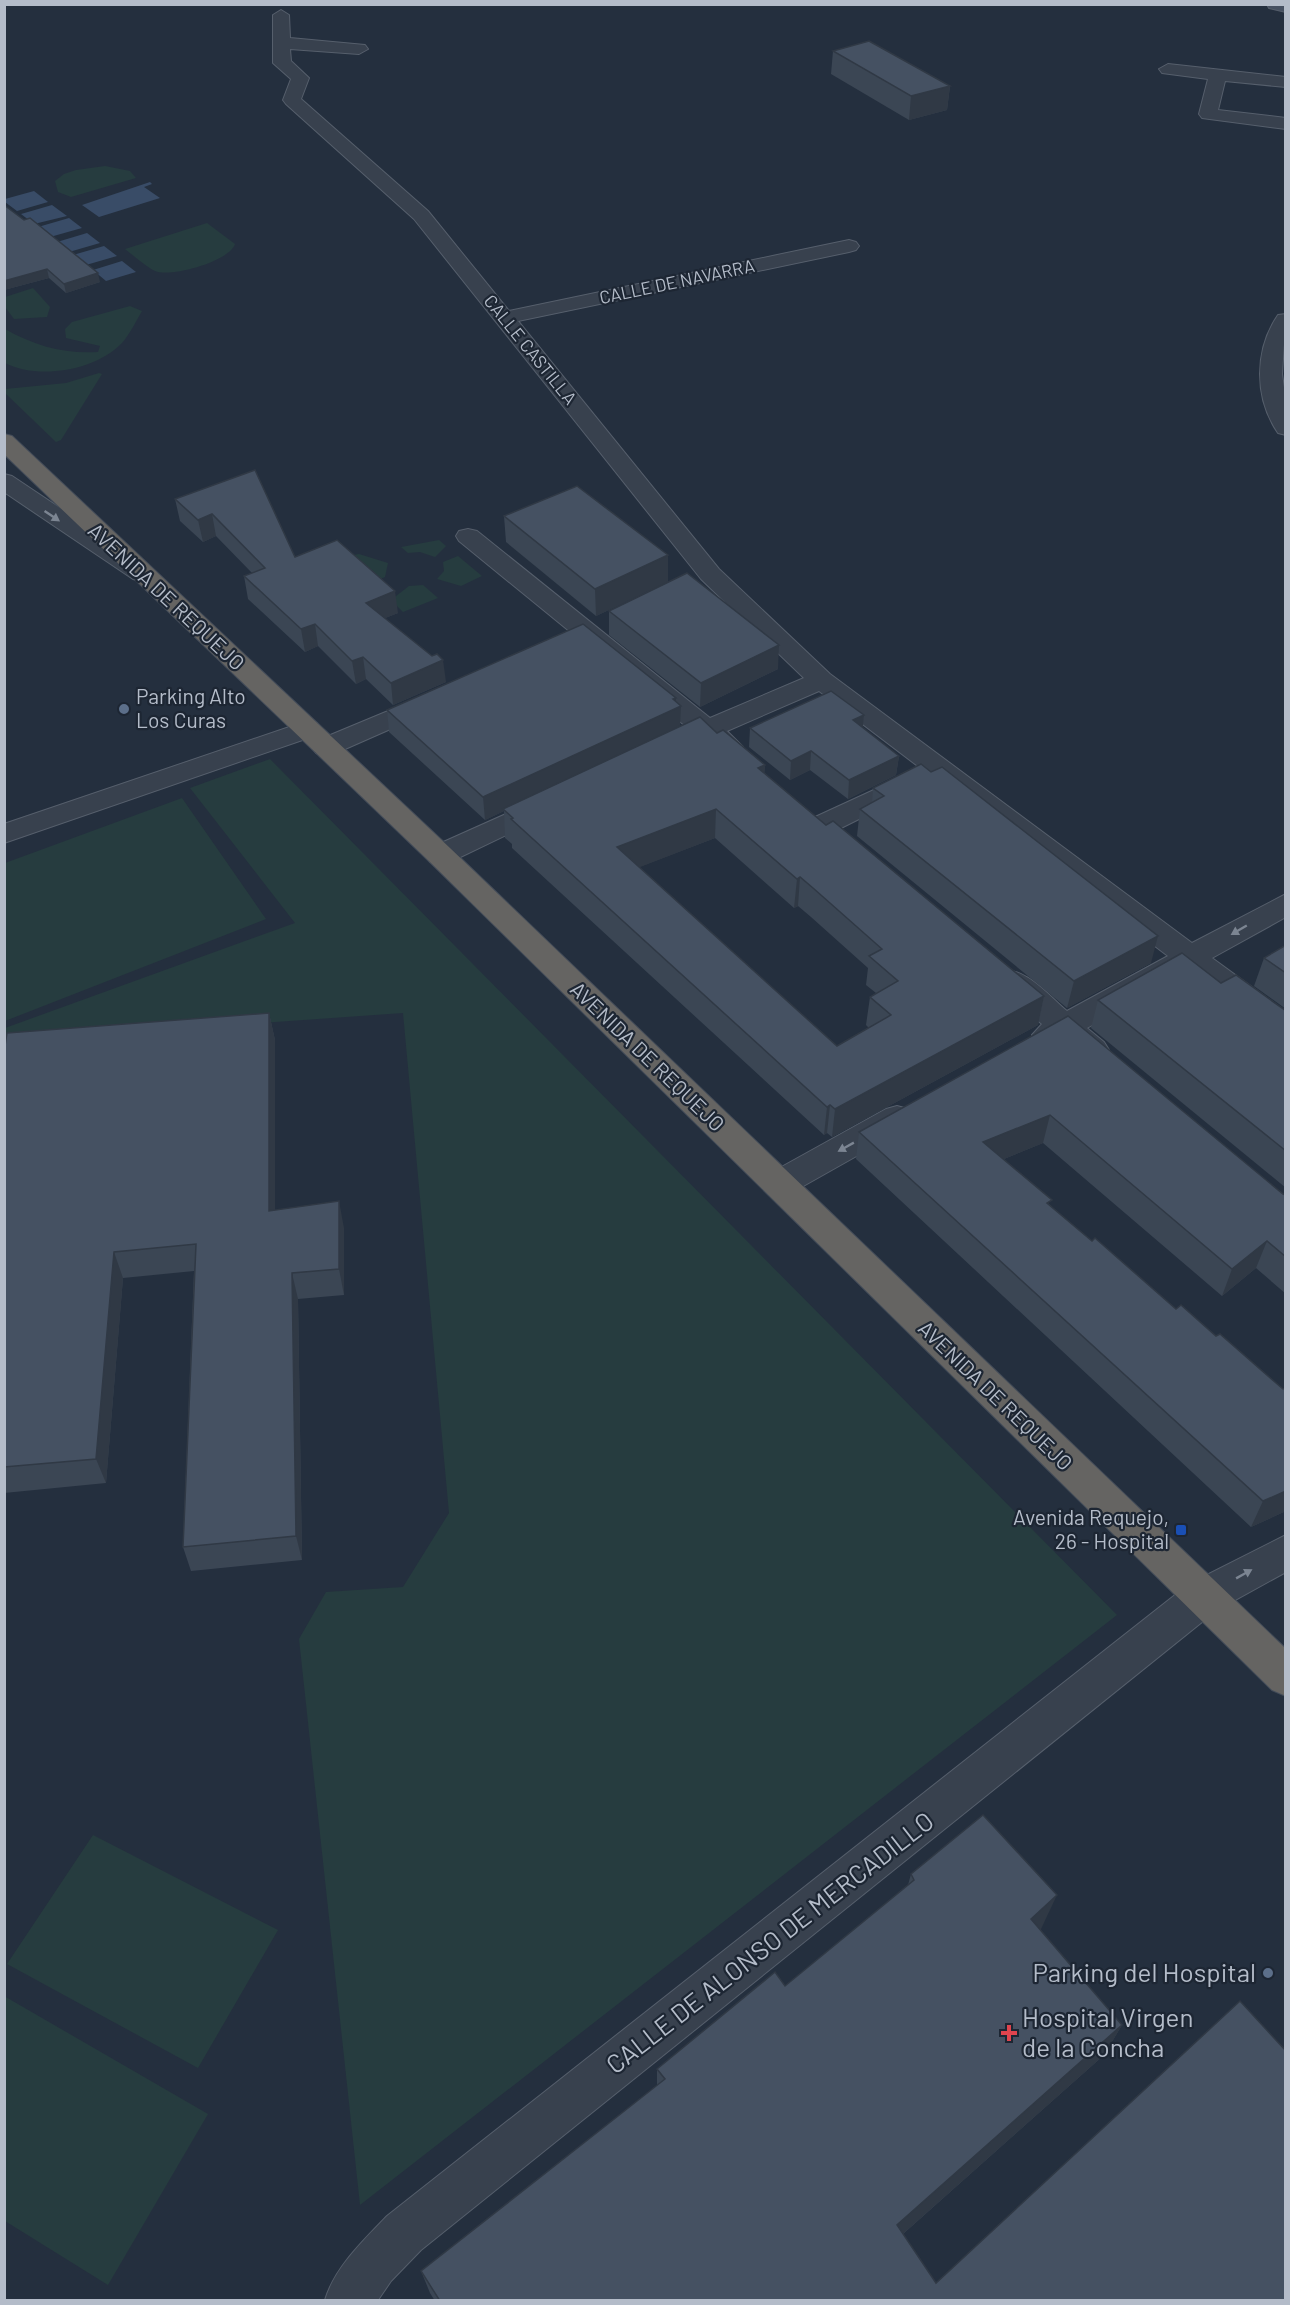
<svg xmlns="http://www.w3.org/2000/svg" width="1290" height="2305" viewBox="0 0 1290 2305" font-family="Barlow,sans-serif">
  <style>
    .green { fill: #263c3f }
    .water { fill: #394c67 }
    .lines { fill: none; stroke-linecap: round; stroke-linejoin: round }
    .minor-casing { stroke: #565f6c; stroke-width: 2 }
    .secondary-casing { stroke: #565f6c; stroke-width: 2 }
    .trunk-casing { stroke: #434c59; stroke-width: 2 }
    .minor { fill: #38414e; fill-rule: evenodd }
    .secondary { fill: #465061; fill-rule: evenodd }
    .trunk { fill: #656462; fill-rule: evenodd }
    .wall { fill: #3b4654; fill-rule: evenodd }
    .shaded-wall { fill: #303945 }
    .building { fill: #455162; stroke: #303945; stroke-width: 1.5; fill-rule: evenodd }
    .oneway { fill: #7c8592 }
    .service-dot { fill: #5c6f8a; stroke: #1d2633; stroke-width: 2 }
    .transit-dot { fill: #1a4fb4; stroke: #1d2633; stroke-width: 2 }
    .health-dot { fill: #e0444e; stroke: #1d2633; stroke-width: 2 }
    .labels { text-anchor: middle; stroke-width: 4.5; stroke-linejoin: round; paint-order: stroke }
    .far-street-label { font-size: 18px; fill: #b4bcc9; stroke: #1d2633 }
    .street-label { font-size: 21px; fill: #b4bcc9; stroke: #1d2633 }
    .poi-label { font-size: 21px; fill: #b4bcc9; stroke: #1d2633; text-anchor: start }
    .near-street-label { font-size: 26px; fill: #b4bcc9; stroke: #1d2633 }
    .near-poi-label { font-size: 26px; fill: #b4bcc9; stroke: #1d2633; text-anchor: end }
  </style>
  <rect width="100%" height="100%" fill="#242f3e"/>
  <!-- green -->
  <g class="green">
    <polygon points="105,166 130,171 136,178 71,197 58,192 55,181 64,174 76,170"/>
    <path d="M 207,223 L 235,244 C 230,261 171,278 155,271 C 145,266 134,256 125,249 Z"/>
    <polygon points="33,288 50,307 47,317 14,319 5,307 5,297"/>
    <path d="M 130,306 L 142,311 C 136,321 130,334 122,343 C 95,371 38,380 5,363 L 5,329 C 35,346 64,354 98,352 L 100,346 L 66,338 L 65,329 L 72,322 Z"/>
    <polygon points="99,373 102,374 61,440 56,442 5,393 5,389 66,383"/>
    <polygon points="439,540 446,546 435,557 420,552 408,553 401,547"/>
    <polygon points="359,554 388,563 385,577 371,583 342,557"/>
    <polygon points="458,556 482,576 461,586 437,579 444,571 443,562"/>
    <polygon points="423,585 438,598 403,612 391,600 409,586"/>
    <polygon points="270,759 1117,1615 360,2205 299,1639 326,1592 403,1587 449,1513 403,1013 5,1041 5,1028 295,923 190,788"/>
    <polygon points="182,798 266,919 5,1021 5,863"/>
    <polygon points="93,1835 278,1930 198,2068 7,1964"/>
    <polygon points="4,1996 208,2114 108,2285 5,2221"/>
  </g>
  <!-- water -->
  <g class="water">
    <polygon points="150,182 152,184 144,187 160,198 99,217 82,205"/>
    <polygon points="34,191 48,202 17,211 5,202 5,199"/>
    <polygon points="52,205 67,216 34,224 21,214"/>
    <polygon points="69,218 82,228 50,237 38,227"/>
    <polygon points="87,233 100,243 69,252 57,242"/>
    <polygon points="104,246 117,256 86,265 73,255"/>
    <polygon points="122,261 136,272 106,281 93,270"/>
  </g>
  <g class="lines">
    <!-- minor casing -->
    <g class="minor-casing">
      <g id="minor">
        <path d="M 281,10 L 289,15 L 290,38 L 365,45 L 368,49 L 359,54 L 290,49 L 291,61 L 309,78 L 301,99 L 428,211 L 509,311 L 849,240 L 856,242 L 859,246 L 856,250 L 849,252 L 518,321 L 719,569 L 830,674 L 1192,943 L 1286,894 L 1286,917 L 1212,958 L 1286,1012 L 1286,1040 L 1275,1037 L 1188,971 L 1087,1028 L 1104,1042 L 1109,1050 L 1104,1058 C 1085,1064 1076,1053 1062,1041 L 1048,1046 L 1037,1043 L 1032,1035 L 1042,1024 L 997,987 L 993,979 L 997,971 C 1023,964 1048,995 1067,1011 L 1168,956 L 819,691 L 727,731 L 743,747 L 739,753 C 723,757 716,751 705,741 L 691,746 L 681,743 L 677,737 L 681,731 L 688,728 L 459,541 L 456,536 L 459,531 L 468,529 L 477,531 L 710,718 L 804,678 L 701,579 L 414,219 L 286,104 L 283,100 L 291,79 L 273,63 L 273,15 Z"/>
        <polygon points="1168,64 1286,77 1286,87 1225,81 1218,110 1286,118 1286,129 1202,118 1199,114 1208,79 1162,73 1159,69"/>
        <path d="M 1286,314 L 1282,374 L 1286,401 L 1286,435 L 1278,433 C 1254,398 1254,350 1278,315 Z"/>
        <polygon points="4,474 12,476 151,569 154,574 151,579 142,581 133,579 4,492"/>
        <polygon points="429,694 438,696 442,702 438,708 336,753 326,756 316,753 312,747 316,741"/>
        <polygon points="307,721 317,723 321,729 317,735 4,843 4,824"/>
        <polygon points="913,772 923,775 927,781 923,787 833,832 823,834 813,832 809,825 813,818"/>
        <polygon points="544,797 554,800 558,806 554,812 450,862 440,865 430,862 426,855 430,848"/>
        <polygon points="897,1106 908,1109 913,1118 908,1127 791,1193 779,1197 767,1193 762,1184 767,1175 886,1109"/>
        <path d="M 1286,1535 L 1286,1572 L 1217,1610 L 421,2250 L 391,2281 L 378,2300 L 325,2300 C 335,2267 363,2241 387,2216 L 1189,1584 Z"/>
      </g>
    </g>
    <!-- secondary casing -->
    <g class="secondary-casing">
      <polygon id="secondary" points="1267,4 1286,4 1286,12 1269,8"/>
    </g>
    <!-- trunk casing -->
    <g class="trunk-casing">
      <polygon id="trunk" points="4,434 12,436 450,848 1286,1649 1286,1696 1272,1690 430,862 4,454"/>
    </g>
    <!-- minor -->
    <use href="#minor" class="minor"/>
    <!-- secondary -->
    <use href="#secondary" class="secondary"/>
    <!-- trunk -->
    <use href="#trunk" class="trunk"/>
  </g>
  <!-- wall -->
  <g class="wall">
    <polygon points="833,51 950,86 947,110 909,120 831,74"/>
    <polygon points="4,205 100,282 66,293 49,278 4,290"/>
    <polygon points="255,470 295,557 398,613 385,618 446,682 393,705 366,679 356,684 318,646 305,652 248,599 244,576 252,573 216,536 203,542 180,521 175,499"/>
    <polygon points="504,516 668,555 668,582 596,616 506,542"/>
    <polygon points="609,611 778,669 700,707 609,635"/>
    <path d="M 676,702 L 680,726 L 717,733 L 765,765 L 764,774 L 826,825 L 1044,996 L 1038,1025 L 832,1137 L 827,1133 L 824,1135 L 512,848 L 512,844 L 505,838 L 504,811 L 485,820 L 389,732 L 387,710 ZM 715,838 L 794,908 L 798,906 L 811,917 L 868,968 L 866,985 L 876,993 L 870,997 L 866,1025 L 869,1028 L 837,1046 L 639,867 Z"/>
    <polygon points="864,715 862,728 899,756 896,775 848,799 810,770 790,780 749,747 750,728"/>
    <polygon points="873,788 1151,963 1067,1008 857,836 860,809 872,803"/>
    <polygon points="1286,945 1286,1009 1254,986 1264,958"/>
    <polygon points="1221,983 1286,1011 1286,1188 1091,1028 1098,1000"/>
    <polygon points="269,1013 275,1040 275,1210 344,1228 344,1295 298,1299 302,1560 191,1571 183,1547 194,1271 123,1278 106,1483 4,1493 4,1052"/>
    <polygon points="1068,1016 1283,1194 1286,1195 1286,1294 1256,1268 1222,1296 1043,1143 1004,1159 1051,1206 1286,1511 1251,1527 856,1159 859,1132"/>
    <polygon points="911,1874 1041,1929 1040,1930 1122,2025 1104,2055 903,2234 936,2283 1286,2301 435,2301 430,2293 421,2271 657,2086 657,2069 785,1986 908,1885"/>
  </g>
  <!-- shaded-wall -->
  <g class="shaded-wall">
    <polygon points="950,86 947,110 909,120 911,96"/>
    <polygon points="47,269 49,278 4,290 4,281"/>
    <polygon points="98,273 100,282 66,293 64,284"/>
    <polygon points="212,514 216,536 203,542 198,520"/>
    <polygon points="668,555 668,582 596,616 595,589"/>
    <polygon points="395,591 398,613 368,625 366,603"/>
    <polygon points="315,624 318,646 305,652 301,629"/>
    <polygon points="779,645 778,669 700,707 701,683"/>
    <polygon points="363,657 366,679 356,684 352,661"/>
    <polygon points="443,660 446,682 393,705 391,683"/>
    <polygon points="676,698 676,708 681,706 680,728 503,809 504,811 485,820 483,797"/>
    <polygon points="864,715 862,734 853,720"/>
    <polygon points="811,751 810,770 790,780 791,761"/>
    <polygon points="899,756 896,775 848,799 849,780"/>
    <polygon points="765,765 763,794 758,768"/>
    <polygon points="716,809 715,838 617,876 617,847"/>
    <polygon points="800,877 798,906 794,908 797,879"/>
    <polygon points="1158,936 1151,963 1067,1008 1074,981"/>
    <polygon points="1044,996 1038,1025 832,1137 835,1109"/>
    <polygon points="269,1013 275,1040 275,1237 269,1211"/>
    <polygon points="830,1105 827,1133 824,1135 827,1107"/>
    <polygon points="1050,1115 1043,1143 977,1170 983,1142"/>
    <polygon points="339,1201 344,1228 344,1295 339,1269"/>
    <polygon points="1267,1241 1256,1268 1222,1296 1232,1269"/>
    <polygon points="114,1252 123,1278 106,1483 96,1459"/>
    <polygon points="292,1273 298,1299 302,1560 296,1536"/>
    <polygon points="1286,1491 1286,1511 1251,1527 1263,1501"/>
    <polygon points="1057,1895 1041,1929 1017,1952 1031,1919"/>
    <polygon points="1122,2025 1104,2055 887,2248 897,2225"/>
  </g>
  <!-- building -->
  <g class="building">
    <polygon points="869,41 950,86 911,96 833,51"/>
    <polygon points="4,205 24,220 30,218 98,273 64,284 47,269 4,281"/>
    <polygon points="255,470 295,557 337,540 395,591 366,603 432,656 437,654 443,660 391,683 363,657 352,661 315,624 301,629 244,576 265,568 212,514 198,520 175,499"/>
    <polygon points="577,486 668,555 595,589 504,516"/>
    <polygon points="687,573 779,645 701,683 609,611"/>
    <polygon points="583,624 676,698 673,699 681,706 483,797 387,710"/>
    <polygon points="831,691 864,715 853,720 899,756 849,780 811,751 791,761 750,728"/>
    <path d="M 700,717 L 717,733 L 723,730 L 765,765 L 758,768 L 826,825 L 833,821 L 1044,996 L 835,1109 L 830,1105 L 827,1107 L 511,819 L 513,818 L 503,809 ZM 716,809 L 797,879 L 800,877 L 813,888 L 882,949 L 869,956 L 898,981 L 870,997 L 891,1015 L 837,1046 L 617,847 Z"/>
    <polygon points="921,764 931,772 942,767 1158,936 1074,981 860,809 884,796 873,788"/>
    <polygon points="1286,945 1286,973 1264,958"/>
    <polygon points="1182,953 1221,983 1236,975 1286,1011 1286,1151 1098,1000"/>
    <polygon points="269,1013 269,1211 339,1201 339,1269 292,1273 296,1536 183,1547 196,1244 114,1252 96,1459 4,1467 4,1052 7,1033"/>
    <polygon points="1068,1016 1283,1194 1286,1195 1286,1257 1267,1241 1232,1269 1050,1115 983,1142 1052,1200 1047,1203 1092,1241 1095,1238 1176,1309 1181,1305 1216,1336 1220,1334 1283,1389 1286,1388 1286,1491 1263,1501 859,1132"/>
    <polygon points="983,1815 1057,1895 1031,1919 1122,2025 897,2225 936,2283 1240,2001 1286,2051 1286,2301 440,2301 421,2271 665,2079 657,2069 775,1972 785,1986 914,1880 911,1874"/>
  </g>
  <!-- one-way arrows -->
  <defs><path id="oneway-solid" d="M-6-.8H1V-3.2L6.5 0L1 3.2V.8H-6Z" transform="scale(1.5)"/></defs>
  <g class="oneway">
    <use href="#oneway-solid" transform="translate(52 516) rotate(34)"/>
    <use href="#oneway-solid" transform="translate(1239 930) rotate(150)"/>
    <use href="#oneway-solid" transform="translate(846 1147) rotate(151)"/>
    <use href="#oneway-solid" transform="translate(1244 1574) rotate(-29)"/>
  </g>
  <!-- markers -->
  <g class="service-dot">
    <circle cx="124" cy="709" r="6"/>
    <circle cx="1268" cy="1973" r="6"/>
  </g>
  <rect class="transit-dot" x="1175" y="1524" width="12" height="12" rx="3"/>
  <path class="health-dot" d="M1006 2024h6v6h6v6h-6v6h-6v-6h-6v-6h6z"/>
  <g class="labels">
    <!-- far-street labels -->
    <g class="far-street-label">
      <text transform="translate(677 282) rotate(-12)" y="6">CALLE DE NAVARRA</text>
      <text transform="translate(530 350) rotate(51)" y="6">CALLE CASTILLA</text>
    </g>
    <!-- street labels -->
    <g class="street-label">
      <text transform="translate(166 597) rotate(43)" y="7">AVENIDA DE REQUEJO</text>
      <text transform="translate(647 1057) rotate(44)" y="7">AVENIDA DE REQUEJO</text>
      <text transform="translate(995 1396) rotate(44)" y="7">AVENIDA DE REQUEJO</text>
    </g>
    <!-- poi labels -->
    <g class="poi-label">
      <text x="136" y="704">Parking Alto<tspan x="136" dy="24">Los Curas</tspan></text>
      <text x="1169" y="1525" text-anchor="end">Avenida Requejo,<tspan x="1169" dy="24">26 - Hospital</tspan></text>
    </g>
    <!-- near-street labels -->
    <g class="near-street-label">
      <text transform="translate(770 1943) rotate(-38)" y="9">CALLE DE ALONSO DE MERCADILLO</text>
    </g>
    <!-- near-poi labels -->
    <g class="near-poi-label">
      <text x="1256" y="1982">Parking del Hospital</text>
      <text x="1022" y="2027" text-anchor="start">Hospital Virgen<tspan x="1022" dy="30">de la Concha</tspan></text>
    </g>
  </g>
  <!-- border -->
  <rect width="1290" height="2305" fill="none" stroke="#b4bcc9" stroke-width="12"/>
</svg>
